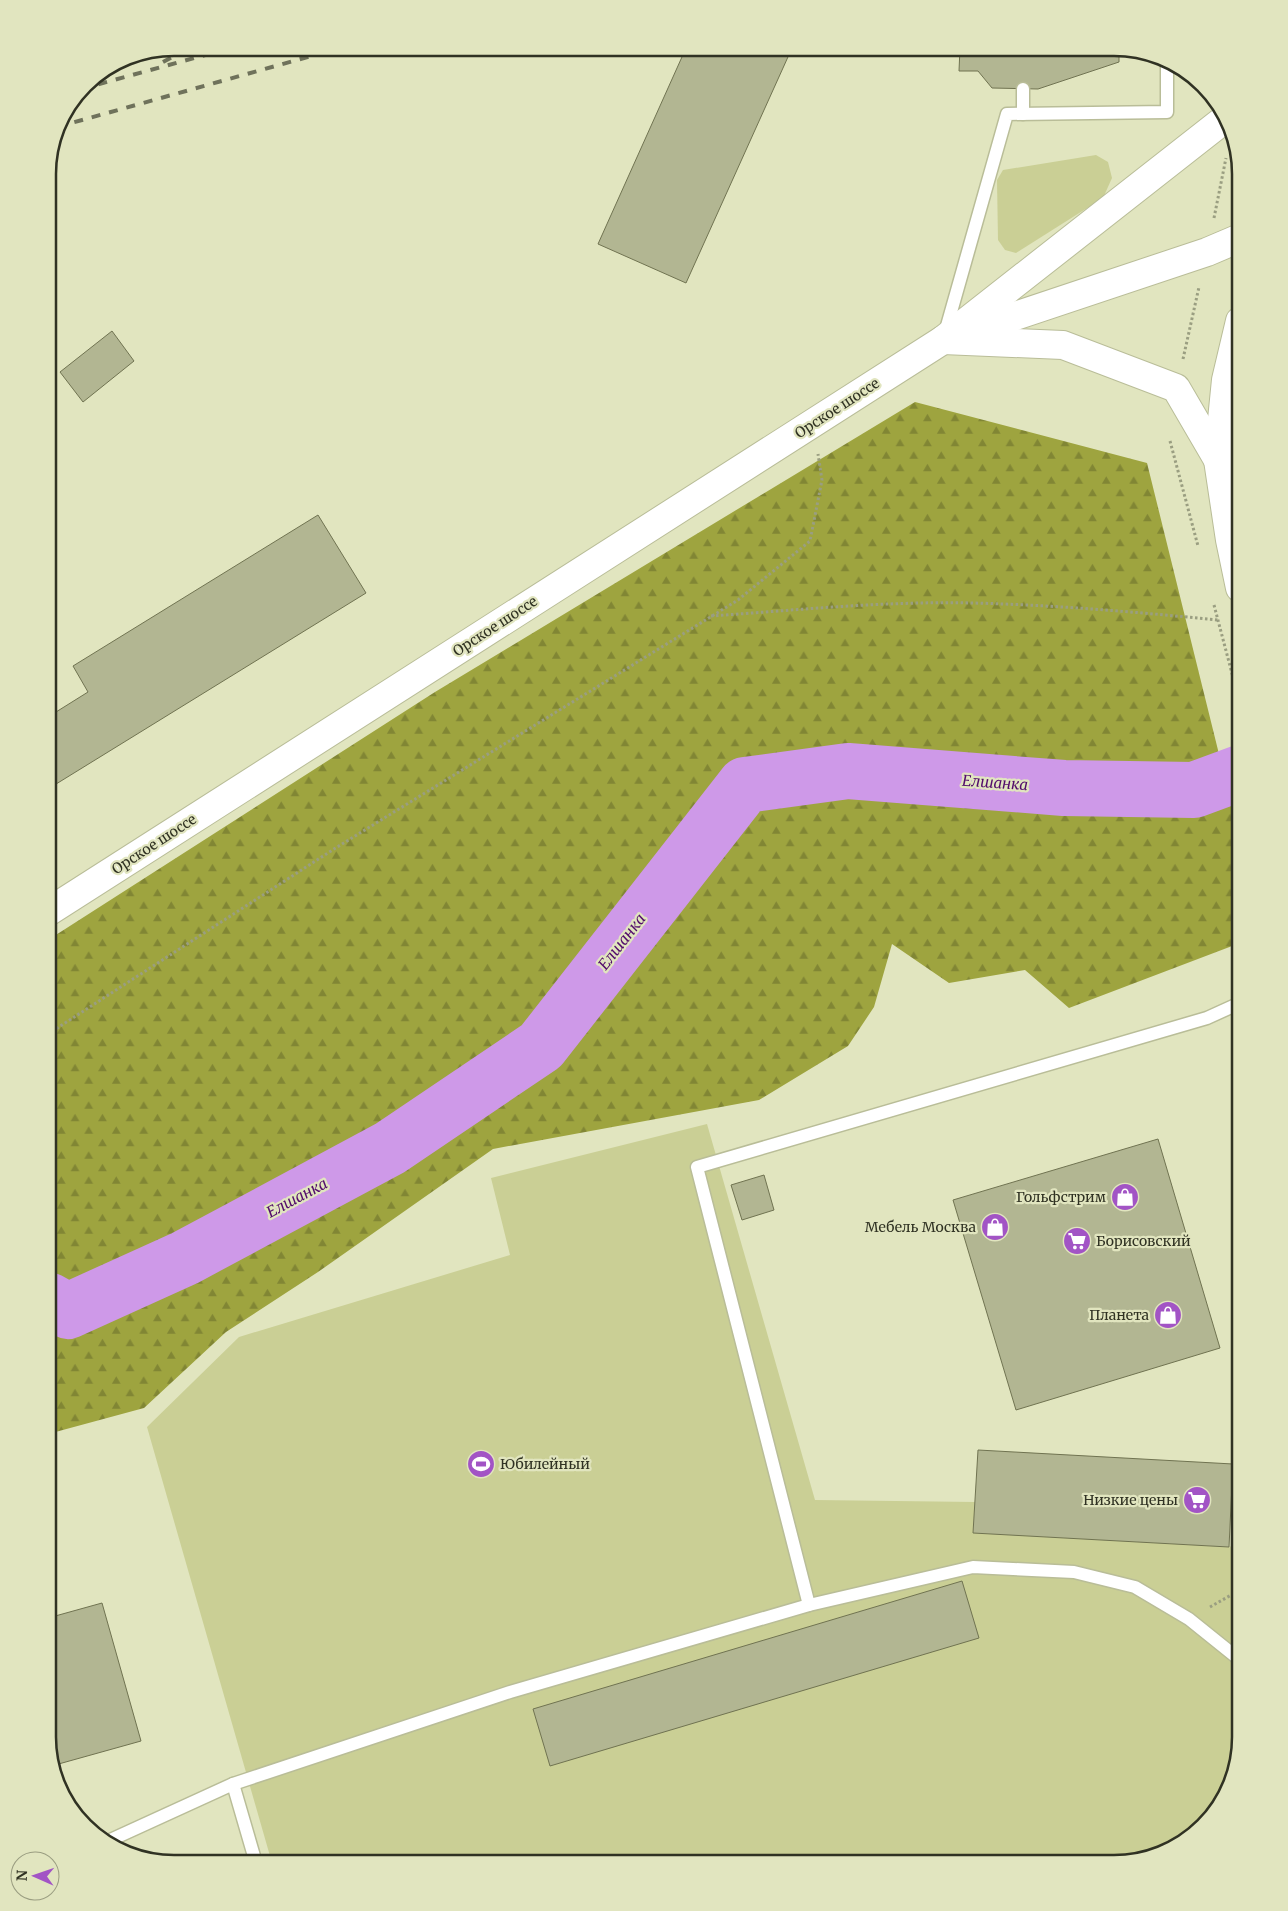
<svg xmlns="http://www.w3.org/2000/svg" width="1288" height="1911" viewBox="0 0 1288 1911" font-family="Merriweather,serif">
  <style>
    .green { fill: #cacf95 }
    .forest { fill: url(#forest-firs) }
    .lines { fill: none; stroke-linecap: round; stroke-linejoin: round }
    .river { stroke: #ce99e8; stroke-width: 56 }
    .building { fill: #b2b692; stroke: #707351 }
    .lane-casing { stroke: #b9bd98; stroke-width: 15 }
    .primary-casing { stroke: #b9bd98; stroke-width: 30 }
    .path { stroke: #9a9e81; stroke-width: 3; stroke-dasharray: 2.5 2.5; stroke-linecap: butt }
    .lane { stroke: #fff; stroke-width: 12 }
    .primary { stroke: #fff; stroke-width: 28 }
    .rail { stroke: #6f725b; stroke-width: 4; stroke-dasharray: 9 9; stroke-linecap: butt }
    .labels { text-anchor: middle; stroke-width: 4.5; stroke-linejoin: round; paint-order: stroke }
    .street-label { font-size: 14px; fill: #303223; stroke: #e1e5bf }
    .poi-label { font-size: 14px; fill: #303223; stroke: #e1e5bf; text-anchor: end }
    .water-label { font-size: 15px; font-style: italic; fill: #520b6b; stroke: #e1e5bf }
    .rim { fill: none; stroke: #303223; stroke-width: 2.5 }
  </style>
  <defs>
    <pattern id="forest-firs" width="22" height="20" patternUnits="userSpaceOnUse" patternTransform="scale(1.25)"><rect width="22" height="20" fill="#9ea43f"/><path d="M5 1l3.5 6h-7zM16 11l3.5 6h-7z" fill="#818634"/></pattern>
  </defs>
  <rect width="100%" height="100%" fill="#e1e5bf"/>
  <!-- green -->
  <g class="green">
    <polygon points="1096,155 1108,162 1112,178 1103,198 1016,253 1005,250 998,240 997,180 1003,170"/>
    <polygon points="707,1124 815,1500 975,1502 973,1532 1229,1547 1240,1543 1240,1737 1223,1801 1177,1847 1114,1863 272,1863 147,1427 239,1337 510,1255 491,1178"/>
  </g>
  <!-- forest -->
  <polygon class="forest" points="915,402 1147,463 1240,839 1240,943 1069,1008 1025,970 949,983 892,944 874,1007 848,1046 759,1100 493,1149 318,1272 226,1332 144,1408 48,1434 48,940 435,692"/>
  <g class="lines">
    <!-- river -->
    <polyline class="river" points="48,1300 68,1311 185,1258 390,1148 541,1046 745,785 848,771 1064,788 1194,790 1240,773"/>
  </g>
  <!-- building -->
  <g class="building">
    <polygon points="686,48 792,48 686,283 598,244"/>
    <polygon points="960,48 1119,48 1119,62 1038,89 992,88 978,71 959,71"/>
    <polygon points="112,331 134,361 83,402 60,372"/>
    <polygon points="318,515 366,593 48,789 48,717 88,692 73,666"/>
    <polygon points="1158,1139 1220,1348 1016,1410 953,1200"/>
    <polygon points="764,1175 774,1210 742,1220 731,1185"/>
    <polygon points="978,1450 1233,1464 1229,1547 973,1533"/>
    <polygon points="962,1581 979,1638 550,1766 533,1709"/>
    <polygon points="102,1603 141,1741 55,1765 48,1737 48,1618"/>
  </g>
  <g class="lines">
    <!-- lane casing -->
    <g class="lane-casing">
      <g id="lane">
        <polyline points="1023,114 1023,89"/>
        <polyline points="945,333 1007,114 1167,112 1167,63"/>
        <polyline points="809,1605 697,1167 1207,1018 1240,1003"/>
        <polyline points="233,1784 256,1863"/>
        <polyline points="106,1842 233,1784 510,1692 809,1605 973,1567 1074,1572 1135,1587 1189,1619 1240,1660"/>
      </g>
    </g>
    <!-- primary casing -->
    <g class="primary-casing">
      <g id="primary">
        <polyline points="961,334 1207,252 1240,238"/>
        <polyline points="943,340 1063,345 1176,388 1218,460"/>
        <polyline points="1240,588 1230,540 1218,460 1226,380 1240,321"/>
        <polyline points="48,912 943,340 1226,118"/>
      </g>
    </g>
    <!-- path -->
    <g class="path">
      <polyline points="1214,218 1226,158"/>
      <polyline points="1183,359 1199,287"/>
      <polyline points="1170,441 1198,546"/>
      <polyline points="1214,605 1240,704"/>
      <path d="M 711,616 C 798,610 885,601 972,603 C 1055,605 1136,612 1218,620"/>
      <polyline points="48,1034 334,849 738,600 810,541 822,480 818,454"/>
      <polyline points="1210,1607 1240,1590"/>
    </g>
    <!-- lane -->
    <use href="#lane" class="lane"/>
    <!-- primary -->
    <use href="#primary" class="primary"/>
    <!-- rail -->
    <g class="rail">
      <polyline points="163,62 189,48"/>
      <polyline points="81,89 231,48"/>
      <polyline points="57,127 340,48"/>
    </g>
  </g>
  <!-- icons -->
  <defs>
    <g id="shop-disc" transform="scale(1.4375)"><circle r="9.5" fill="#a254c5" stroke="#e1e5bf"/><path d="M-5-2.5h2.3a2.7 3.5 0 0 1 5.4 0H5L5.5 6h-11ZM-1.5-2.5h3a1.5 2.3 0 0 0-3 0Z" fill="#fff"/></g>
    <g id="supermarket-disc" transform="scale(1.4375)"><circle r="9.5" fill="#a254c5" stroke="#e1e5bf"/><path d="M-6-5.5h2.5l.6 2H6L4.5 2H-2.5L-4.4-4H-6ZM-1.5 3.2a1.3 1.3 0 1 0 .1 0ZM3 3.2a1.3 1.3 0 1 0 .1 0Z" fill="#fff"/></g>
    <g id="stadium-disc" transform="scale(1.4375)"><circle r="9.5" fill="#a254c5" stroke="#e1e5bf"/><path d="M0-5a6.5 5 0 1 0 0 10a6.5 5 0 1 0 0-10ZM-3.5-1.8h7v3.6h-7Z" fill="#fff"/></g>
  </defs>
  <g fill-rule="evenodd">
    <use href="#shop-disc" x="1125" y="1197"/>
    <use href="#shop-disc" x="995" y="1227"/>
    <use href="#supermarket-disc" x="1077" y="1241"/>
    <use href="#shop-disc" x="1168" y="1315"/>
    <use href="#stadium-disc" x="481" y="1464"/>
    <use href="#supermarket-disc" x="1197" y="1500"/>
  </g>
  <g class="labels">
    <!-- street labels -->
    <g class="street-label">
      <text transform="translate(837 408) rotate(-33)" y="5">Орское шоссе</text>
      <text transform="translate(495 626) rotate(-33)" y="5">Орское шоссе</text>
      <text transform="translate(154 844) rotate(-33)" y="5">Орское шоссе</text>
    </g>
    <!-- poi labels -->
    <g class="poi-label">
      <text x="1106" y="1202">Гольфстрим</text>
      <text x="976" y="1232">Мебель Москва</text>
      <text x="1096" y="1246" text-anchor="start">Борисовский</text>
      <text x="1149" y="1320">Планета</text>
      <text x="500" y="1469" text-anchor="start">Юбилейный</text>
      <text x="1178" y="1505">Низкие цены</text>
    </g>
    <!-- water labels -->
    <g class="water-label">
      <text transform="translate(995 783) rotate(4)" y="5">Елшанка</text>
      <text transform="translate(622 942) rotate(-52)" y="5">Елшанка</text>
      <text transform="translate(297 1198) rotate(-28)" y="5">Елшанка</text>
    </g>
  </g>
  <!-- crop -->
  <path d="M0 0H1288V1911H0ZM174 56H1114A118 118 0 0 1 1232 174V1737A118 118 0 0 1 1114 1855H174A118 118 0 0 1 56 1737V174A118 118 0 0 1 174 56Z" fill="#e1e5bf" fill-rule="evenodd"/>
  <path class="rim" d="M174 56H1114A118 118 0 0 1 1232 174V1737A118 118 0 0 1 1114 1855H174A118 118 0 0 1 56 1737V174A118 118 0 0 1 174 56Z"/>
  <!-- north arrow -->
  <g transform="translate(35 1876) rotate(272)"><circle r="24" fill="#e1e5bf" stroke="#9a9d81"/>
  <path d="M0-4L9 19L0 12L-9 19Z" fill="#a254c5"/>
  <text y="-8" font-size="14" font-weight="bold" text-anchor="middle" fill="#303223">N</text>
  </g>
</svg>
